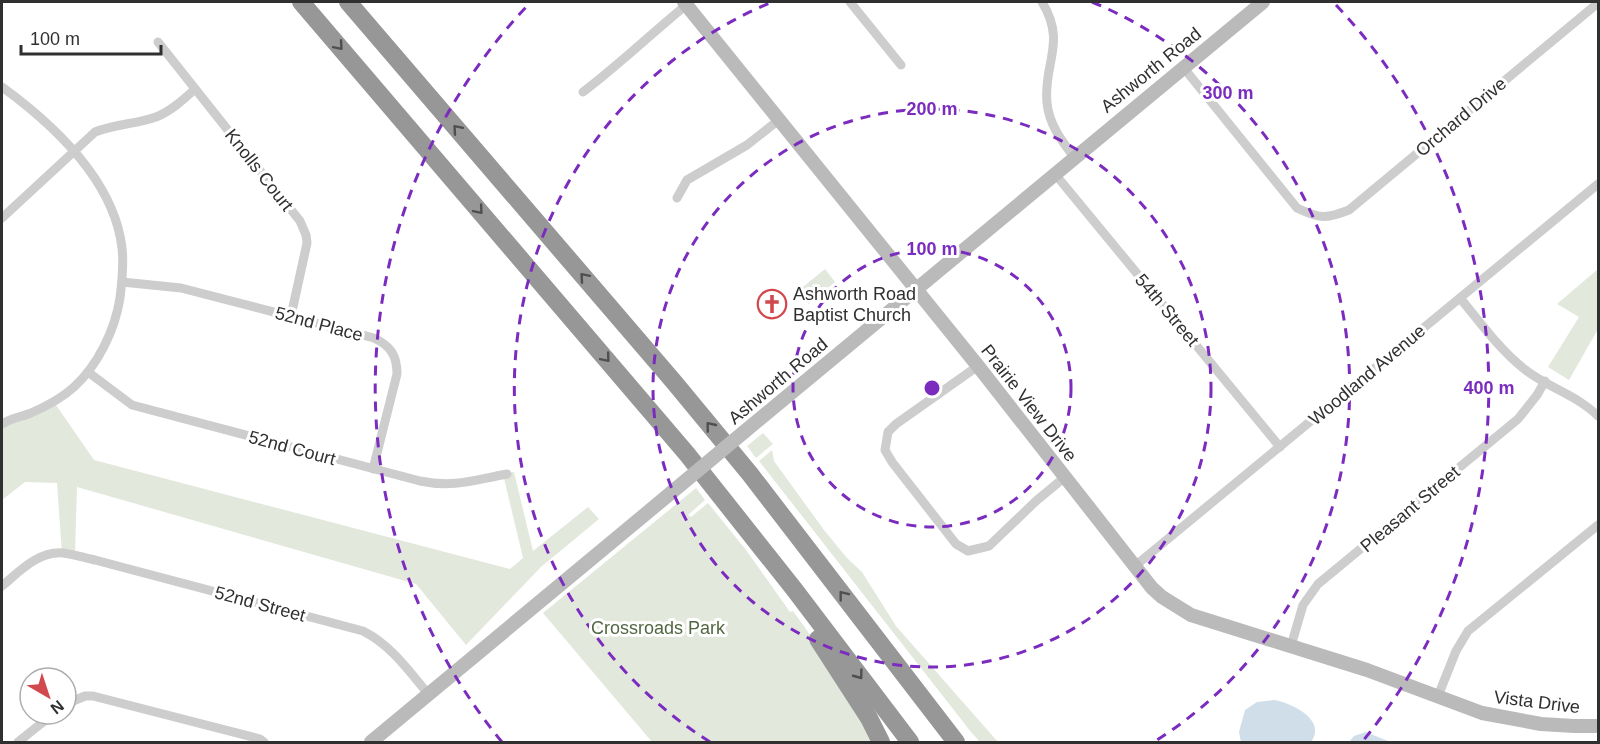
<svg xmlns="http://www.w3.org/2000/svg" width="1600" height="744" viewBox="0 0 1600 744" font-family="Arial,sans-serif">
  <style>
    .green { fill: #e3e8dd }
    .water { fill: #cfdee9 }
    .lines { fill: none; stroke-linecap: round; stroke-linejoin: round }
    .street { stroke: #cdcdcd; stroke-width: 9 }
    .secondary { stroke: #bababa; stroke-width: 14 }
    .highway { stroke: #979797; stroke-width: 18 }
    .secondary-bridge { stroke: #bababa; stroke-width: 14 }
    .oneway { stroke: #4f4f4f }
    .ring { fill: none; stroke: #7b2cbf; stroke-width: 3; stroke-dasharray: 10 8 }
    .labels { text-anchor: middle; stroke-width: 6; stroke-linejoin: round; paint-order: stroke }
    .street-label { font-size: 18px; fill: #303030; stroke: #fff }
    .poi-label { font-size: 18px; fill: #303030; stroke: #fff; text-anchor: start }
    .park-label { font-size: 18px; fill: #526743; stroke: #fff }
    .centre { fill: #7b2cbf; stroke: #fff; stroke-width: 3 }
    .ring-label { font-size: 18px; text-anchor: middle; font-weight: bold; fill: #7b2cbf; stroke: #fff; stroke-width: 6; stroke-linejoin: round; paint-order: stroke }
  </style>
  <rect width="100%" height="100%" fill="#fff"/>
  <!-- green -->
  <g class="green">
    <polygon points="825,269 835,282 809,304 798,291"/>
    <polygon points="1598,269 1598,329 1569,380 1548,367 1579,317 1557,304"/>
    <polygon points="54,402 94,460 510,569 523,558 503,474 514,472 533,551 588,507 599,519 541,567 466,645 416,584 77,487 75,555 62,553 57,483 25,482 2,500 2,414 4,422"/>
    <polygon points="763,433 773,444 756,458 747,446"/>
    <polygon points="772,450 774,461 824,530 847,558 862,572 896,626 998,742 980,742 971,732 759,461"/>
    <path d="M 696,488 L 705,500 L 688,515 L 691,517 L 708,503 L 746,550 L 790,612 L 793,611 C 824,653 850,697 876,742 L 652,742 L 543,613 Z"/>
  </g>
  <!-- water -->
  <g class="water">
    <path d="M 1274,700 C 1292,703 1327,720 1311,742 L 1241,742 L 1239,732 L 1245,710 L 1257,702 Z"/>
    <polygon points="1366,732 1390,742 1349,742 1354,736"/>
  </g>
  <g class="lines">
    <!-- street -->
    <g class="street">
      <polyline points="850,2 901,65"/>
      <path d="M 1042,2 C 1067,43 1043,63 1047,103 C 1049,124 1061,140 1074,157"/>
      <polyline points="158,42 300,221 306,235 307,243 291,316"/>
      <path d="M 1183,67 L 1297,208 C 1320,219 1326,219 1349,210 L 1598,3"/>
      <path d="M 2,87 C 54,125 114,180 122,248 C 124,265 122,282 120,298 C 115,330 98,365 74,387 C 62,398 47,406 31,413 C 21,417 11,418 2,424"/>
      <path d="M 583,92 C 620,64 654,31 690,2"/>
      <polyline points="1055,174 1280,447"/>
      <polyline points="677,198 687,180 747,145 780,119"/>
      <path d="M 2,218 L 95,132 C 115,124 136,124 156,117 C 171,111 183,100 195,89"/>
      <path d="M 122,282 L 181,288 L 374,338 C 391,346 397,356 397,374 L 373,469"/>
      <path d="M 1460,298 C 1480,322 1499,349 1523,368 C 1546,387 1577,395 1598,416"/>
      <polyline points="978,366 896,424 888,432 885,450 892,462 956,544 968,551 989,546 1036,501 1065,477"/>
      <path d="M 88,372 L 132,405 L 420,481 C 454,488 474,480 507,474"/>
      <polyline points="1135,566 1598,184"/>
      <path d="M 2,586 C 19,572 38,551 63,553 C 73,554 85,558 95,560 L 363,631 C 391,645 409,671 429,695"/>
      <polyline points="1291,646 1303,605 1318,584 1518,419 1537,395 1545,381"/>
      <polyline points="1438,696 1456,651 1468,631 1598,525"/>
      <polyline points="66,704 85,696 93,696 260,739 264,742"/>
      <polyline points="18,742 53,714"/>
    </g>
    <!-- secondary -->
    <g class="secondary">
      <polyline points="684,2 978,366 1152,588 1162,597 1191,615 1367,670 1482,713 1541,724 1574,726 1598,726"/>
      <polyline points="744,432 1263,2"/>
      <polyline points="371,742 672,492"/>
    </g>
    <!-- highway -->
    <g class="highway">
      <polyline points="301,2 687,454 794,589 910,742"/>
      <polyline points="348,2 674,382 750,474 956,742"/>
      <polyline points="818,639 869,718 881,742"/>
    </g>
    <!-- secondary-bridge -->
    <polyline class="secondary-bridge" points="672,492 744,432"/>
  </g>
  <!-- one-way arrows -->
  <defs><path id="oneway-chevron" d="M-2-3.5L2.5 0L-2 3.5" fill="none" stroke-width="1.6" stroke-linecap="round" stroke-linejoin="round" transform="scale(1.5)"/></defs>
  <g class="oneway">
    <use href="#oneway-chevron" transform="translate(339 46) rotate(49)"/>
    <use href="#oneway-chevron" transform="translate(457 129) rotate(-131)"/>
    <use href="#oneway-chevron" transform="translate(479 210) rotate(50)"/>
    <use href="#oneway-chevron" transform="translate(584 277) rotate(-131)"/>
    <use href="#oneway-chevron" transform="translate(606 358) rotate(50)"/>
    <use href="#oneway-chevron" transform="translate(710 426) rotate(-129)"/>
    <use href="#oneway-chevron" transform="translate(843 595) rotate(-128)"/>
    <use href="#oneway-chevron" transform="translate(859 675) rotate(53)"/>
  </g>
  <!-- distance rings -->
  <g class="ring">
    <circle cx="932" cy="388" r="139"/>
    <circle cx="932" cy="388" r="279"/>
    <path d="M710 742A418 418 0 0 1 772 2M1092 2A418 418 0 0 1 1154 742"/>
    <path d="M502 742A557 557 0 0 1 528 5M1336 5A557 557 0 0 1 1362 742"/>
  </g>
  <!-- icons -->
  <defs>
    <g id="church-ring" transform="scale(1.5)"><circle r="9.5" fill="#fff" stroke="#d1494e" stroke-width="1.5"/><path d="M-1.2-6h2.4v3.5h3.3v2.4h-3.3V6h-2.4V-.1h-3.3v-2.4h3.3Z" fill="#d1494e"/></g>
  </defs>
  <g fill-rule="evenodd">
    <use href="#church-ring" x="772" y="304"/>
  </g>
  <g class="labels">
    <!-- street labels -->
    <g class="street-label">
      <text transform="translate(1151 70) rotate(-39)" y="6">Ashworth Road</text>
      <text transform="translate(1461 117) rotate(-40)" y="6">Orchard Drive</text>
      <text transform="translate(259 170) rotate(52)" y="6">Knolls Court</text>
      <text transform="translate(1167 310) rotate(50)" y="6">54th Street</text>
      <text transform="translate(319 324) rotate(15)" y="6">52nd Place</text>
      <text transform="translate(1367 375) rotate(-40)" y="6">Woodland Avenue</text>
      <text transform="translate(778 381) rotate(-40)" y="6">Ashworth Road</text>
      <text transform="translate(1029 403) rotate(52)" y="6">Prairie View Drive</text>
      <text transform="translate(292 448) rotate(15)" y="6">52nd Court</text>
      <text transform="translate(1410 509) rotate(-40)" y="6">Pleasant Street</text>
      <text transform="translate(260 604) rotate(15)" y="6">52nd Street</text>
      <text transform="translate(1537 702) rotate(7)" y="6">Vista Drive</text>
    </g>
    <!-- poi labels -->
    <g class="poi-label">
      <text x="793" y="300">Ashworth Road<tspan x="793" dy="21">Baptist Church</tspan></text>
    </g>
    <!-- park labels -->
    <g class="park-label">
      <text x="658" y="634">Crossroads Park</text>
    </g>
  </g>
  <circle cx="932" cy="388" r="9" class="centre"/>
  <g class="ring-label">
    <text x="1228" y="99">300 m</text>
    <text x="932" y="115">200 m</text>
    <text x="932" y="255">100 m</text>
    <text x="1489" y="394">400 m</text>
  </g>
  <!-- border -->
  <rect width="1600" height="744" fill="none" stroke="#303030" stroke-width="6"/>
  <!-- north arrow -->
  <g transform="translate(48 696) rotate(141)"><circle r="28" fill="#ffffff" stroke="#acacac" stroke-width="1.5"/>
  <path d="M0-4.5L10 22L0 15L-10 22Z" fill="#d1494e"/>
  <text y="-9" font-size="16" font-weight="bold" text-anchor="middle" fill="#303030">N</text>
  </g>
  <!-- scale -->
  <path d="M21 45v9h140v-9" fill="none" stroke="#303030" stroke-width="3"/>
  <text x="30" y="45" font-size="18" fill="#303030" stroke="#ffffff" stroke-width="4.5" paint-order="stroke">100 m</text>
</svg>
